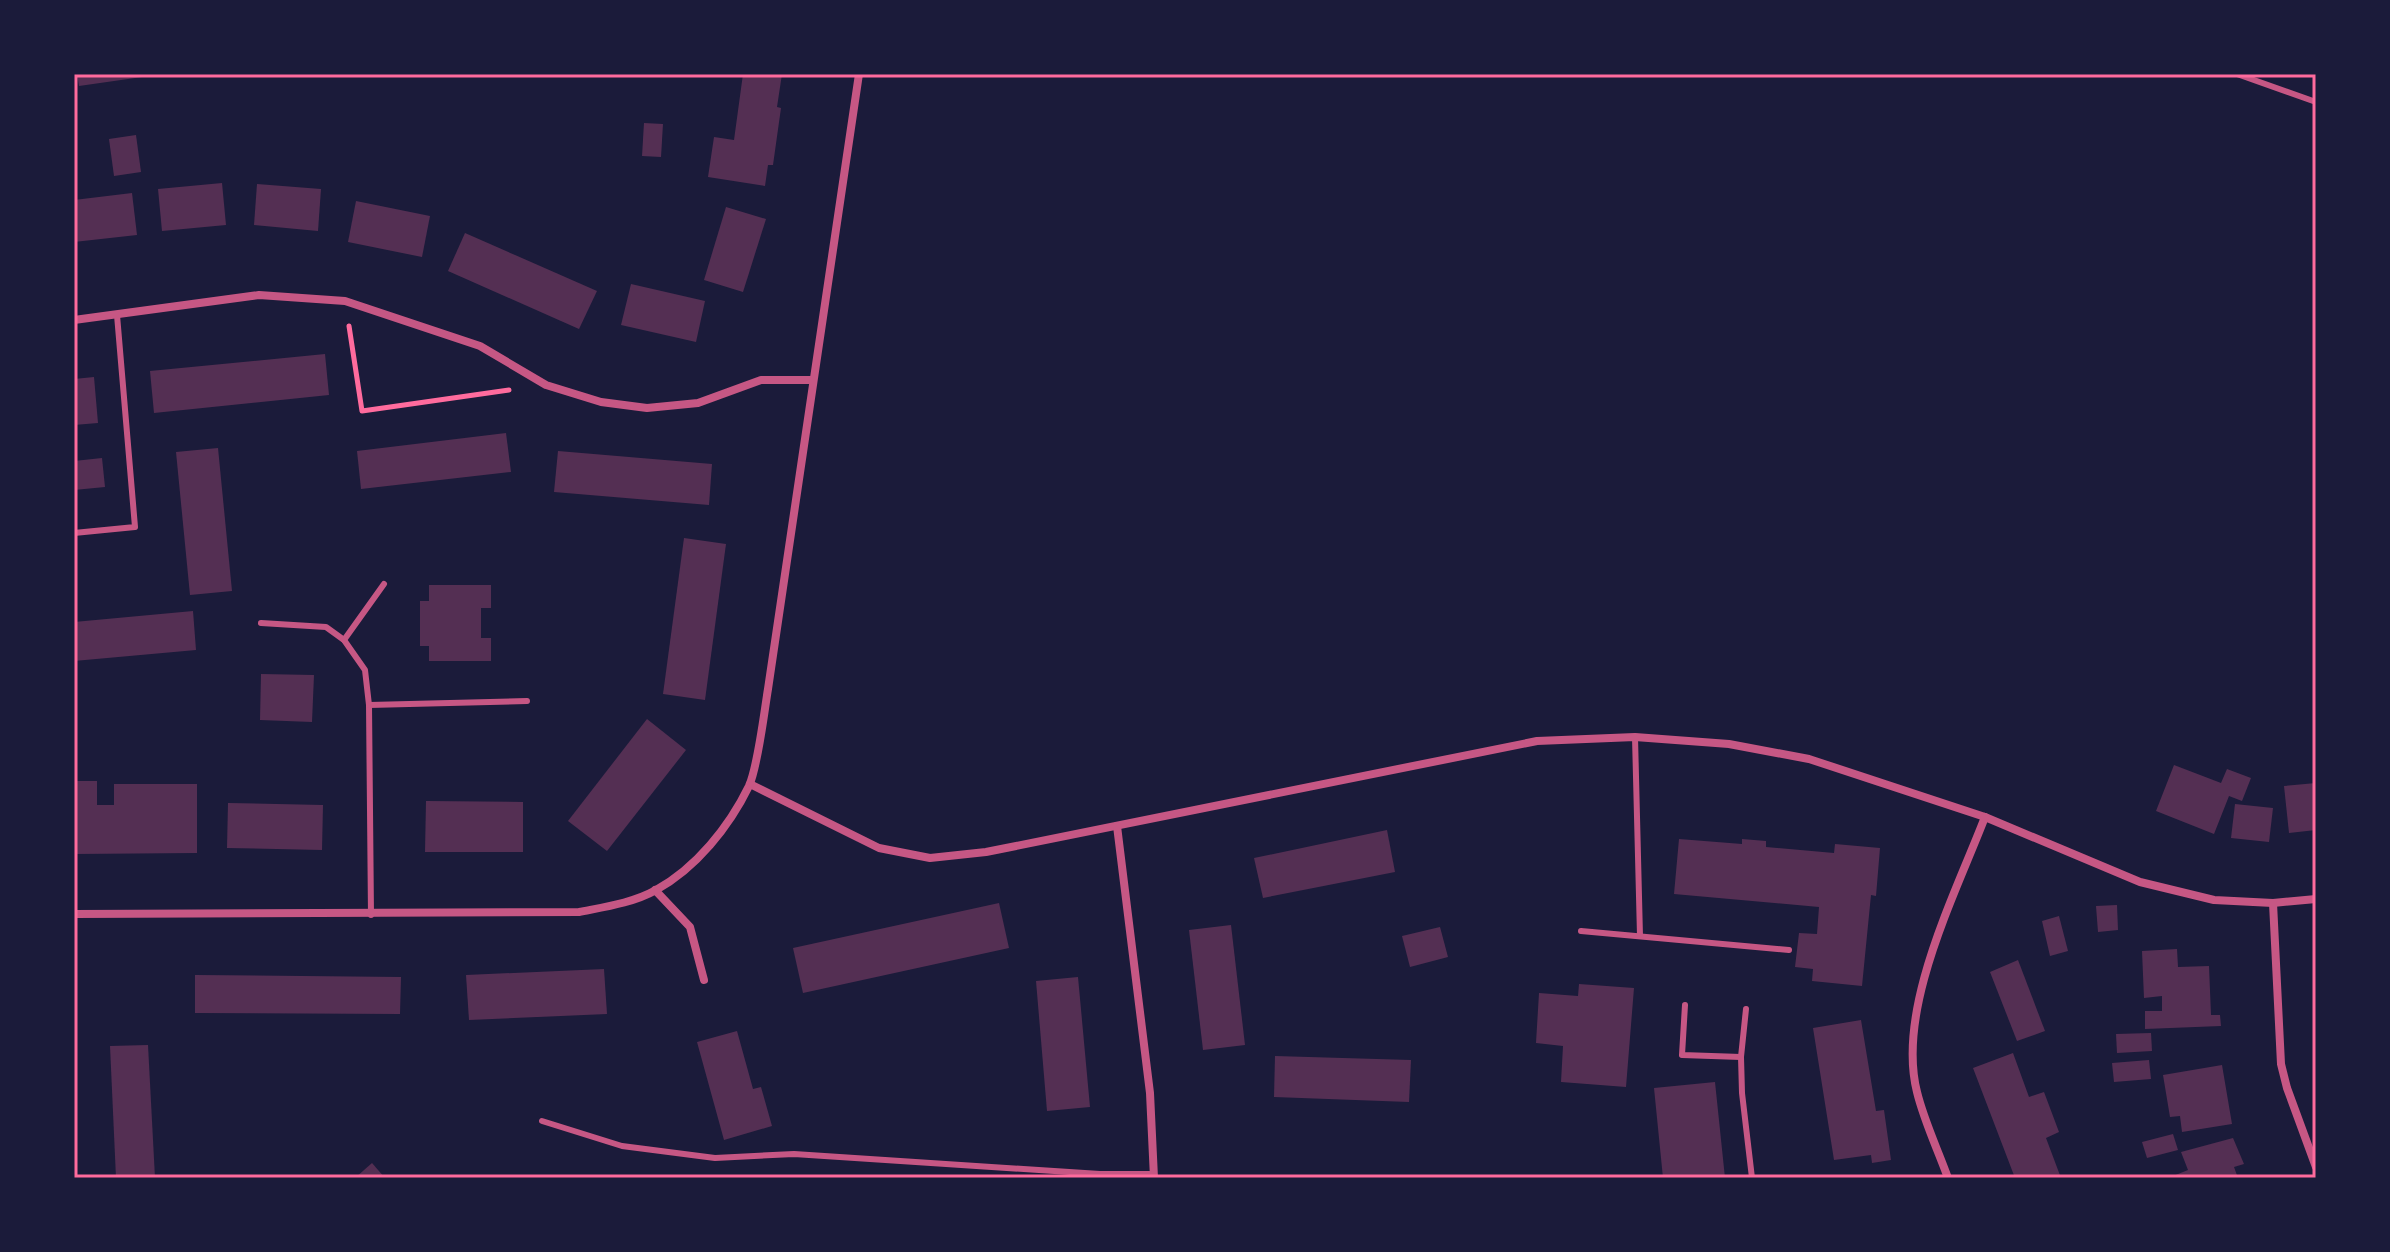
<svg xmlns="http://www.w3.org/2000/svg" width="2390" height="1252" viewBox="0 0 2390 1252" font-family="Cabin,sans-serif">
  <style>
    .building { fill: #542f53 }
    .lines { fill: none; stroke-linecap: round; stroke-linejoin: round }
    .path { stroke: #ff6b9d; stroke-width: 5 }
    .service { stroke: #c65784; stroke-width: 6 }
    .minor { stroke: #c65784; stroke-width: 8 }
    .neatline { fill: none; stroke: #ff6b9d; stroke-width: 3 }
  </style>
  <rect width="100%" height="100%" fill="#1b1b3a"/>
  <!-- building -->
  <g class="building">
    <polygon points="77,74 149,74 149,76 79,86"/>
    <polygon points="743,74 782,74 777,107 781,108 773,165 768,165 765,186 708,177 714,137 734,140"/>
    <polygon points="644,123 663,124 661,157 642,156"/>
    <polygon points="136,135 141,172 114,176 109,139"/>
    <polygon points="222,183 226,225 162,231 158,189"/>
    <polygon points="257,184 321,189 318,231 254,225"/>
    <polygon points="132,193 137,235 74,242 74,200"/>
    <polygon points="356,201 430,216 422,257 348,242"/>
    <polygon points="726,207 766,219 743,292 704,280"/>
    <polygon points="465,233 597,291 579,329 448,271"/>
    <polygon points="631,284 705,301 696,342 621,325"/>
    <polygon points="325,354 329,395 154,413 150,371"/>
    <polygon points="94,377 98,423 74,425 74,379"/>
    <polygon points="506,433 511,472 361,489 357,451"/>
    <polygon points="218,448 232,591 190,595 176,452"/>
    <polygon points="558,451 712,464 709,505 554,492"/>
    <polygon points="102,458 105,487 74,490 74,461"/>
    <polygon points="684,538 726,544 705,700 663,694"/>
    <polygon points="429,585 491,585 491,608 481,608 481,638 491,638 491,661 429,661 429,646 420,646 420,601 429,601"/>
    <polygon points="193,611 196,650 74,661 74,622"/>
    <polygon points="261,674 314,675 312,722 260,720"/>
    <polygon points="647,719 686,750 607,851 568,821"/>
    <polygon points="2174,765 2221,783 2227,769 2251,778 2242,801 2229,796 2214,834 2156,811"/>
    <polygon points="74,781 97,781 97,805 114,805 114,784 197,784 197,853 74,854"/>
    <polygon points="2316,783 2316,830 2289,833 2284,786"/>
    <polygon points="426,801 523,802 523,852 425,852"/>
    <polygon points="228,803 323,805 322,850 227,848"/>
    <polygon points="2235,804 2273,808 2269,842 2231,838"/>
    <polygon points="1387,830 1395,872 1263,898 1254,858"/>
    <polygon points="1679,839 1742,844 1742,839 1766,841 1766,847 1834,853 1835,844 1880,848 1876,896 1871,895 1862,986 1812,981 1813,969 1795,967 1799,933 1817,934 1819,907 1674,894"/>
    <polygon points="999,903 1009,948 803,993 793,948"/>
    <polygon points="2117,905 2118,930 2098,932 2096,906"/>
    <polygon points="2059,916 2068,951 2050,956 2042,921"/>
    <polygon points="1231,925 1245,1045 1203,1050 1189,930"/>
    <polygon points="1440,927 1448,957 1410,967 1402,936"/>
    <polygon points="2177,949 2178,967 2209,966 2211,1015 2220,1015 2221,1026 2145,1029 2145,1011 2162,1011 2162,996 2144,998 2142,951"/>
    <polygon points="2018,960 2045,1031 2017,1041 1990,972"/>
    <polygon points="604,969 607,1014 469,1020 466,975"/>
    <polygon points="195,975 401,977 400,1014 195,1013"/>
    <polygon points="1078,977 1090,1107 1047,1111 1036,981"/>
    <polygon points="1579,984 1634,988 1626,1087 1561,1082 1563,1046 1536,1043 1539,993 1578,996"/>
    <polygon points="1861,1020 1876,1111 1884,1110 1891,1160 1872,1163 1871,1155 1834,1160 1813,1028"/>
    <polygon points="737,1031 753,1089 761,1087 772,1126 724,1140 697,1042"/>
    <polygon points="2151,1033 2152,1051 2117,1053 2116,1034"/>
    <polygon points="148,1045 155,1178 116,1178 110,1046"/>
    <polygon points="2013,1053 2029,1097 2044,1092 2059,1132 2046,1138 2061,1178 2015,1178 1973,1068"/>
    <polygon points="1275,1056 1411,1060 1409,1102 1274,1097"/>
    <polygon points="2149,1060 2151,1079 2114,1082 2112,1063"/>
    <polygon points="2222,1065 2232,1124 2182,1132 2180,1116 2170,1117 2163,1075"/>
    <polygon points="1715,1082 1725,1178 1663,1178 1654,1088"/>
    <polygon points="2173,1134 2178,1150 2147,1158 2142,1142"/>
    <polygon points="2233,1138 2244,1164 2234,1167 2238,1178 2168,1178 2188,1170 2181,1152"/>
    <polygon points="372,1163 385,1178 355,1178"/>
  </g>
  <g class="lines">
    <!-- path -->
    <polyline class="path" points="349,326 362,411 509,390"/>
    <!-- service -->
    <g class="service">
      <polyline points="2237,74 2316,102"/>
      <polyline points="74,533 135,527 117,315"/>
      <polyline points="261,623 326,627 344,640 365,670 369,705 371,915"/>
      <polyline points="344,640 384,584"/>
      <polyline points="369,705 527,701"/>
      <polyline points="1635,737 1640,936"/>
      <polyline points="1581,931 1789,950"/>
      <polyline points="1685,1005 1682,1055 1741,1057"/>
      <polyline points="1746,1009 1741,1057 1742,1093 1752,1178"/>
      <polyline points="542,1121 622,1146 715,1158 794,1154 1100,1174 1154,1174"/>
    </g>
    <!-- minor -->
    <g class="minor">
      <polyline points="74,320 259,295 345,301 480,346 546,385 601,402 647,408 698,403 761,380 812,380"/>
      <polyline points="750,784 879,848 930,858 986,852 1537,741 1635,737 1729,744 1809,759 1985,817 2140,882 2214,900 2273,903 2316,899"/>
      <polyline points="1117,826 1150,1093 1154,1178"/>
      <polyline points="655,890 690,927 704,980"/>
      <polyline points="2273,903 2281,1064 2287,1088 2316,1167"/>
      <path d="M 74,914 L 579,912 C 604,907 633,903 656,890 C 696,868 729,827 749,786 C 758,766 764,713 768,689 L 859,74"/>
      <path d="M 1948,1178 C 1938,1150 1924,1121 1917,1092 C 1896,1009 1955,895 1985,817"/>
    </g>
  </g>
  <!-- border -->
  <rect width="2390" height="1252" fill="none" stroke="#1b1b3a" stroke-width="152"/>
  <rect x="76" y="76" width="2238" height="1100" class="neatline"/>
</svg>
